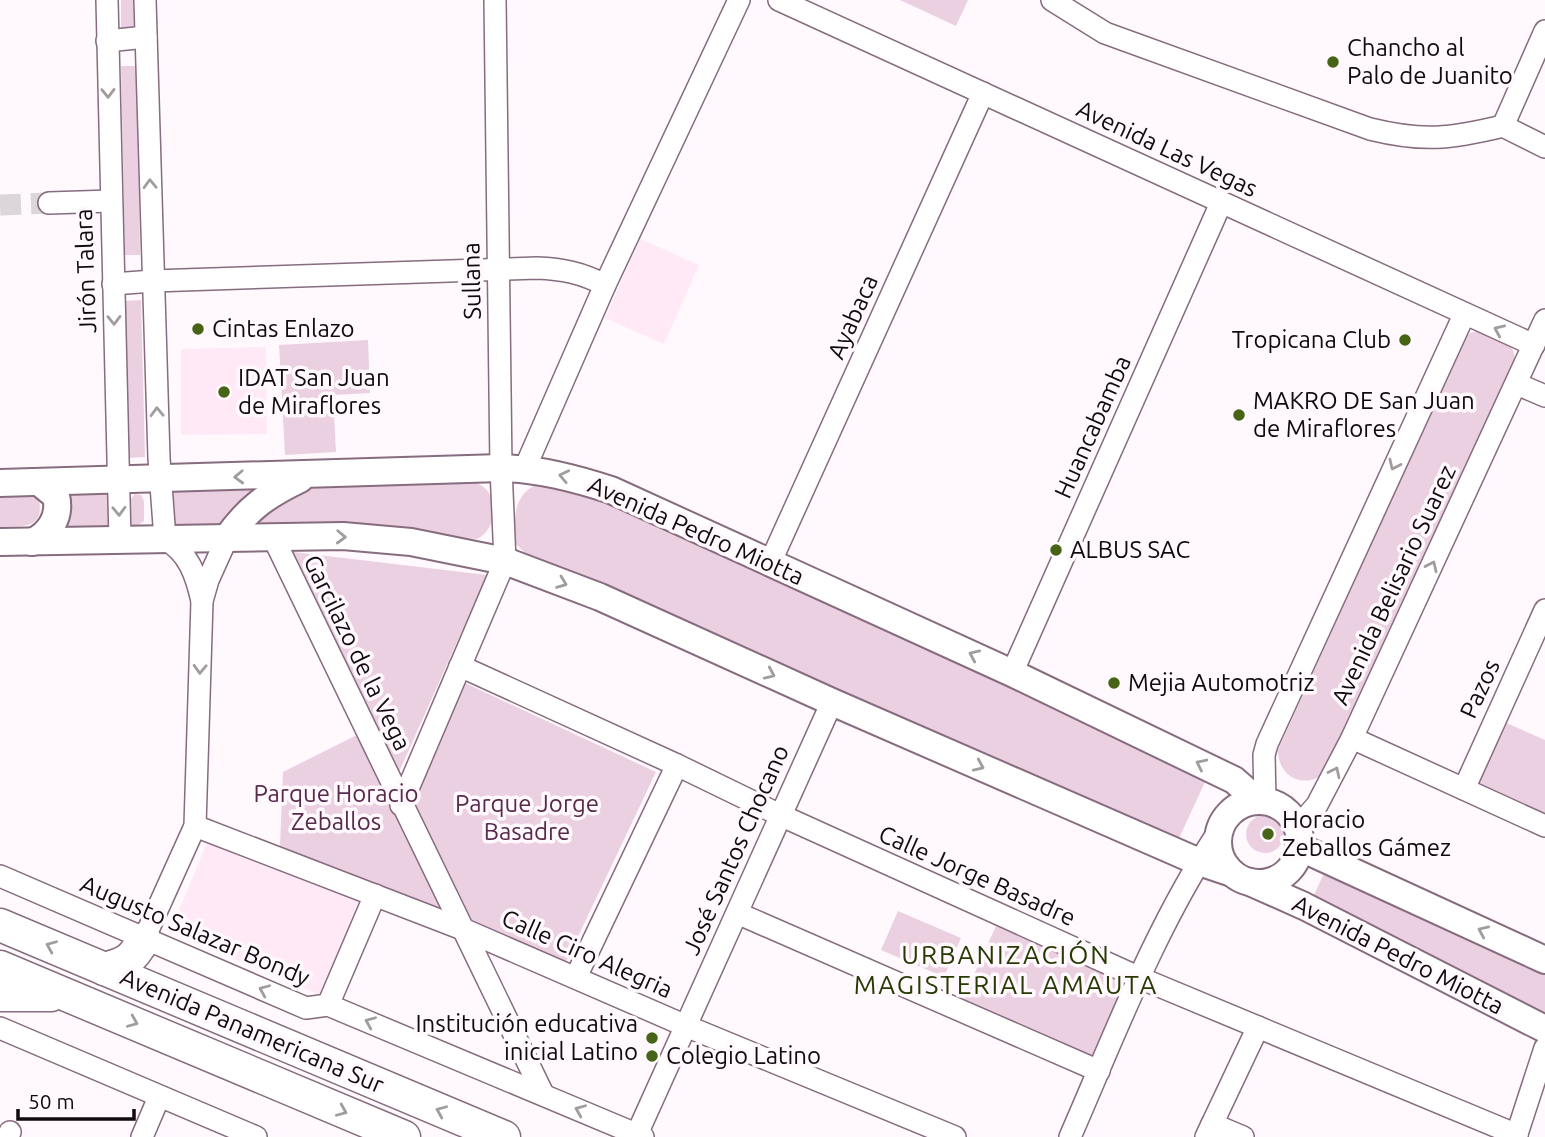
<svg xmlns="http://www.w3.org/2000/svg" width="1545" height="1137" viewBox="0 0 1545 1137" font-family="Ubuntu,sans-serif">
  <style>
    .built { fill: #ffe9f7 }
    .green { fill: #ebd0e2 }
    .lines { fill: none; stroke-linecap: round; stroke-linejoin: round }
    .minor-tunnel { stroke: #dcd5d9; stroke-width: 21; stroke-dasharray: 21 10; stroke-linecap: butt }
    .minor-casing { stroke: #866c7e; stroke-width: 24 }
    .major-casing { stroke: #866c7e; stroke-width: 30 }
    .highway-casing { stroke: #866c7e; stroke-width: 35 }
    .minor { stroke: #fff; stroke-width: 21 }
    .major { stroke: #fff; stroke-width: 26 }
    .highway { stroke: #fff; stroke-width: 32 }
    .oneway { stroke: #a19d9f }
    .poi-dot { fill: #476416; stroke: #fff9fd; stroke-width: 2.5 }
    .labels { text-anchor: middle; stroke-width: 7; stroke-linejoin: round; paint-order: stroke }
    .poi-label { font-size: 24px; fill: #130910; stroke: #fff9fd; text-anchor: start }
    .street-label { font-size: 24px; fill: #130910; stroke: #fff9fd }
    .park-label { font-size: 24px; fill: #572a4c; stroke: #fff9fd }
    .neighbourhood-label { font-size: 26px; letter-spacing: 2px; fill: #273a03; stroke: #fff9fd }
  </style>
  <rect width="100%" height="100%" fill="#fff9fd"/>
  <!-- built -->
  <g class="built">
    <polygon points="640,239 699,265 664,344 605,318"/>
    <polygon points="266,347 267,434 181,435 181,349"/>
    <polygon points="209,838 359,901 320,995 170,932"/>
  </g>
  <!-- green -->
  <g class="green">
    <rect x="121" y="0" width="14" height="47"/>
    <polygon points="900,0 968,0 956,26"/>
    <polygon points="121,66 137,66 140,255 125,255"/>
    <polygon points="141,300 145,457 128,458 124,301"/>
    <path d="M 1478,331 C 1495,337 1514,339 1515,359 L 1328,770 C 1307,791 1278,779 1278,750 L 1464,340 L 1470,333 Z"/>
    <polygon points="368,340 370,393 333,395 336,452 285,455 279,345"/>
    <path d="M 545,482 L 643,515 L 1044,696 L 1205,782 L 1175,847 L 535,563 L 515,543 C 513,516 514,489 545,482 Z"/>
    <path d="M 476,483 C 500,491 499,528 477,539 L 252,525 L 295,493 L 318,487 Z"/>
    <polygon points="263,486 221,530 180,529 174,522 171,495 175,490"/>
    <polygon points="113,490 113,532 53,533 57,492"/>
    <path d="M 27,492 L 39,500 C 45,530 21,526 0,527 L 0,493 Z"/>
    <polygon points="135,494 141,495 144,501 144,521 136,527 130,523 129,501"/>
    <polygon points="293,552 487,575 399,772"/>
    <polygon points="465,683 656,772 565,964 467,919 415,808 416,793"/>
    <polygon points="1502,721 1545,740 1545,813 1475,781"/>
    <polygon points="359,734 442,903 437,909 431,909 280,846 283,772"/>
    <circle cx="1265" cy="834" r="19"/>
    <polygon points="1325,871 1545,971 1545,1013 1309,906"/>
    <polygon points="898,911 961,938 944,977 881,950"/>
    <polygon points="996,926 1127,982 1097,1057 1091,1057 963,999"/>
  </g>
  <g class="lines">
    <!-- minor-tunnel -->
    <polyline class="minor-tunnel" points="0,205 49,203"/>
    <!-- minor casing -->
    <g class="minor-casing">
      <g id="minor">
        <polyline points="107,0 120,541"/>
        <path d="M 145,0 L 159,458 L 165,539 C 189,553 196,575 202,601"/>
        <polyline points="779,0 1534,345"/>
        <path d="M 1052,0 L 1105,33 L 1370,129 C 1423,142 1450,139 1503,126"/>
        <polyline points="107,41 146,37"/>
        <polyline points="1503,126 1545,31"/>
        <polyline points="1503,126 1545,147"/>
        <polyline points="49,203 111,201"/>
        <path d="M 113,284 L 153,281 L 537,268 C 563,269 582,273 605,285"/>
        <polyline points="1517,384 1545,396"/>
        <polyline points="525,468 605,285 739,0"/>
        <polyline points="273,537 543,1094"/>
        <polyline points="770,563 983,93"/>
        <polyline points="460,666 677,765 780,815 1140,978 1517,1135"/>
        <polyline points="1012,673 1221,203"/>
        <polyline points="1352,738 1545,826"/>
        <polyline points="1464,789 1545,610"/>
        <polyline points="1265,801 1264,755 1267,744 1464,315"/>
        <polyline points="401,805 505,561 501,468 495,0"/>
        <polyline points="195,826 465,930 686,1026 955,1137"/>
        <polyline points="1297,828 1317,805 1352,738 1545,320"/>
        <polyline points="0,876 306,1008 328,1005 643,1137"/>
        <polyline points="737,913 1099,1071"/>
        <polyline points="144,939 195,826 202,601 208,580 227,538"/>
        <polyline points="576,977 677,765"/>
        <polyline points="328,1005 375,895"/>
        <polyline points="0,1028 256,1137"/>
        <polyline points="1212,1124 1243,1137"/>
        <polyline points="637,1134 832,702"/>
        <polyline points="8,1137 10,1132"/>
        <polyline points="142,1137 159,1097"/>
        <path d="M 1070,1137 C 1115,1034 1156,925 1219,831"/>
        <polyline points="1206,1137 1258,1027"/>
        <polyline points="1516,1137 1545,1048"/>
      </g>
    </g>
    <!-- major casing -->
    <g class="major-casing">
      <g id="major">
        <path d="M 0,483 L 501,468 C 539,469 574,478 611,490 L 1012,673 L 1234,780 L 1258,801"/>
        <path d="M 227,538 C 249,507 267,495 300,479"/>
        <polyline points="0,542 343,536 411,542 505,561 600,597 832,702 1199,862 1232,873"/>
        <path d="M 32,542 C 50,534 61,516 56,496 L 40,483"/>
        <circle cx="1259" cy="842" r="41"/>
        <polyline points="1299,847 1545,960"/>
        <polyline points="1250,882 1304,906 1545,1029"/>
      </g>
    </g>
    <!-- highway casing -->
    <g class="highway-casing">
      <g id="highway">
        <polyline points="0,925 504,1137"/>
        <polyline points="0,967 404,1137"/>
        <path d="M 104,969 C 127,963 132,960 144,939"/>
        <polyline points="0,995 51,995"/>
      </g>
    </g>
    <!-- minor -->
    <use href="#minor" class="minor"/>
    <!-- major -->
    <use href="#major" class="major"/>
    <!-- highway -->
    <use href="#highway" class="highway"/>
  </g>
  <!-- one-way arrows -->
  <defs><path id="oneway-chevron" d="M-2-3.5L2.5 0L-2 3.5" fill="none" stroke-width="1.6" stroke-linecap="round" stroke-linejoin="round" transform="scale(1.75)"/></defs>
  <g class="oneway">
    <use href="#oneway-chevron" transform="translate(108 93) rotate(89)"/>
    <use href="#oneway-chevron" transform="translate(150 184) rotate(-92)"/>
    <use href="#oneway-chevron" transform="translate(114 320) rotate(89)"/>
    <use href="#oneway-chevron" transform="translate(1499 330) rotate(-156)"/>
    <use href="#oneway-chevron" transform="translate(157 412) rotate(-92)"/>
    <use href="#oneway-chevron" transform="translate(1394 465) rotate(115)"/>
    <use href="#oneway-chevron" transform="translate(564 476) rotate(-168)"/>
    <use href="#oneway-chevron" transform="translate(239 477) rotate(178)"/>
    <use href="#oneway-chevron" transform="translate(119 511) rotate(88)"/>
    <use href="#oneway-chevron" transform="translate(341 537) rotate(2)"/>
    <use href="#oneway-chevron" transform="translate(1432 566) rotate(-65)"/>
    <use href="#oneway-chevron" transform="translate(562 583) rotate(21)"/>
    <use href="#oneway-chevron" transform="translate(974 655) rotate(-156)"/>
    <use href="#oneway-chevron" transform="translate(200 669) rotate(92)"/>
    <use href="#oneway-chevron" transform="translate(770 674) rotate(24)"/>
    <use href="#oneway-chevron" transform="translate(1201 764) rotate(-154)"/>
    <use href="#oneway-chevron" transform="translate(979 766) rotate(24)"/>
    <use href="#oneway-chevron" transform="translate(1335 772) rotate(-64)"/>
    <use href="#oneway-chevron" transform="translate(1483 931) rotate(-156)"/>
    <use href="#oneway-chevron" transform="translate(51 946) rotate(-157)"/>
    <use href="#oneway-chevron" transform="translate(264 990) rotate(-157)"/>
    <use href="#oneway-chevron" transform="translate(133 1022) rotate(23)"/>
    <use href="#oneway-chevron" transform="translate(370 1022) rotate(-157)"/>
    <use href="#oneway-chevron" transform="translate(580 1110) rotate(-157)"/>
    <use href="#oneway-chevron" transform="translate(342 1111) rotate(23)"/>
    <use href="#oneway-chevron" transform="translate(441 1111) rotate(-157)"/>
  </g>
  <!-- markers -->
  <g class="poi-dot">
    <circle cx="1333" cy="62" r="7"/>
    <circle cx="198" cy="329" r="7"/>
    <circle cx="1405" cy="340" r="7"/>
    <circle cx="224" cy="392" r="7"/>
    <circle cx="1239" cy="415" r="7"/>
    <circle cx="1056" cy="550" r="7"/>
    <circle cx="1114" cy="683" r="7"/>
    <circle cx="1268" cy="834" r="7"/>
    <circle cx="652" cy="1038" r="7"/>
    <circle cx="652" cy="1056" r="7"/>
  </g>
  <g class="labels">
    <!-- poi labels -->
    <g class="poi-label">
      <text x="1347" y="56">Chancho al<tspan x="1347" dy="28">Palo de Juanito</tspan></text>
      <text x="212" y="337">Cintas Enlazo</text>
      <text x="1391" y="348" text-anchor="end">Tropicana Club</text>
      <text x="238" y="386">IDAT San Juan<tspan x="238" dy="28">de Miraflores</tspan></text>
      <text x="1253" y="409">MAKRO DE San Juan<tspan x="1253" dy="28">de Miraflores</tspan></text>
      <text x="1070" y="558">ALBUS SAC</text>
      <text x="1128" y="691">Mejia Automotriz</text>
      <text x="1282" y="828">Horacio<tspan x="1282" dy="28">Zeballos Gámez</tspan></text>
      <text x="638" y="1032" text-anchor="end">Institución educativa<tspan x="638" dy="28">inicial Latino</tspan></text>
      <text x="666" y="1064">Colegio Latino</text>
    </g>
    <!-- street labels -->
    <g class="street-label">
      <text transform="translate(1167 149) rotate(25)" y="8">Avenida Las Vegas</text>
      <text transform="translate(86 271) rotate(-92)" y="8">Jirón Talara</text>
      <text transform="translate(472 281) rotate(-91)" y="8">Sullana</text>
      <text transform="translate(853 317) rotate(-66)" y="8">Ayabaca</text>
      <text transform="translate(1093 427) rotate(-66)" y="8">Huancabamba</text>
      <text transform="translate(696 531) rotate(24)" y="8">Avenida Pedro Miotta</text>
      <text transform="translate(1394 585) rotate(-65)" y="8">Avenida Belisario Suarez</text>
      <text transform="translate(357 653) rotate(64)" y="8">Garcilazo de la Vega</text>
      <text transform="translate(1480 689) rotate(-65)" y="8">Pazos</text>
      <text transform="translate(736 850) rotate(-66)" y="8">José Santos Chocano</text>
      <text transform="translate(977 876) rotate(24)" y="8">Calle Jorge Basadre</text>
      <text transform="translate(195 931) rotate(23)" y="8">Augusto Salazar Bondy</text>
      <text transform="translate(587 954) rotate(24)" y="8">Calle Ciro Alegria</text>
      <text transform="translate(1398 955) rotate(27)" y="8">Avenida Pedro Miotta</text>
      <text transform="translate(252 1031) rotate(23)" y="8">Avenida Panamericana Sur</text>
    </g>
    <!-- park labels -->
    <g class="park-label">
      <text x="336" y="802">Parque Horacio<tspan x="336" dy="28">Zeballos</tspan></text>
      <text x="527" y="812">Parque Jorge<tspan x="527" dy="28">Basadre</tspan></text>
    </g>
    <!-- neighbourhood labels -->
    <g class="neighbourhood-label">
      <text x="1006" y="964">URBANIZACIÓN<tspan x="1006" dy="30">MAGISTERIAL AMAUTA</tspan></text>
    </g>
  </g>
  <!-- scale -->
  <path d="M18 1109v10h116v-10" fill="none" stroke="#130910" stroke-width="3.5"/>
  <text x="28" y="1109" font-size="21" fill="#130910" stroke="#fff9fd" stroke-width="5" paint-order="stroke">50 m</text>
</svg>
